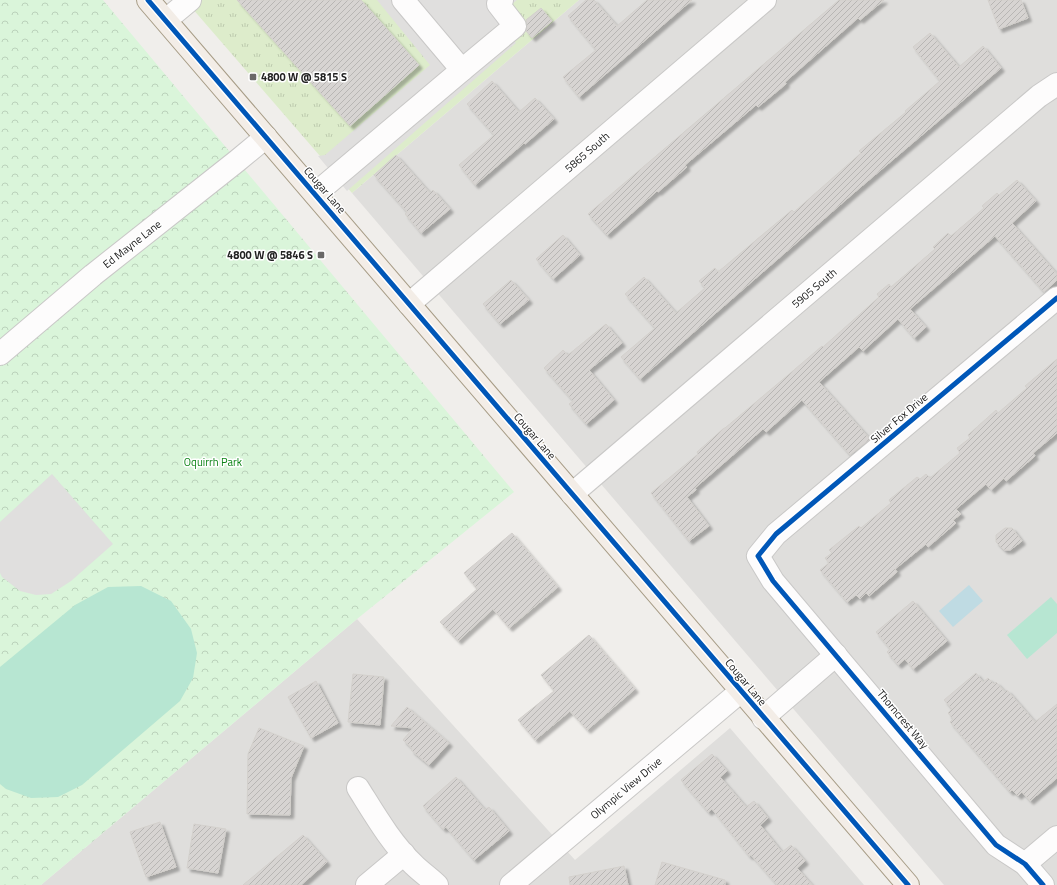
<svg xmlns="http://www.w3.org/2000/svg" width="1057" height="885" viewBox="0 0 1057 885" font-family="'Titillium Web',sans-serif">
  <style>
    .residential { fill: #dfdedc }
    .grass { fill: url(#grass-tufts) }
    .park { fill: url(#park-crowns) }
    .pitch { fill: #b7e6d2 }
    .parking { fill: #e0dfde }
    .water { fill: #bfdbe3 }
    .building { fill: url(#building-hatch); stroke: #d3d0cc; filter: url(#shadow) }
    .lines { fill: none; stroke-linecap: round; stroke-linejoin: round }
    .minor-casing { stroke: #c9c8c7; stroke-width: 24 }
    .major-casing { stroke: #a79c86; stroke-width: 24 }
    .minor { stroke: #fdfcfc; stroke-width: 22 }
    .major { stroke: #f3ede7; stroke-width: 22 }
    .cycleway-casing { stroke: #fff; stroke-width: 8 }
    .cycleway { stroke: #0057b8; stroke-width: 5 }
    .poi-dot { fill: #6a6968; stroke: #fff; stroke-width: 1.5 }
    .labels { text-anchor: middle; stroke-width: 3; stroke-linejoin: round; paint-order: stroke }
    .poi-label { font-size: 11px; font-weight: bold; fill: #222; stroke: #fff; text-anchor: start }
    .street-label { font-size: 11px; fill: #222; stroke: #fff }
    .park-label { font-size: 11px; fill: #0c8416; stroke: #fff }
  </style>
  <defs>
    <pattern id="grass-tufts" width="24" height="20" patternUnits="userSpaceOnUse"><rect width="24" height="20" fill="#ddeccb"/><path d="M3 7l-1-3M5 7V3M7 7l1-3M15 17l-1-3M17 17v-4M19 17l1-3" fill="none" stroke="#bdcaae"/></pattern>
    <pattern id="park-crowns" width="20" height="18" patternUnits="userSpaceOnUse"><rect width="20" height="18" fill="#daf5da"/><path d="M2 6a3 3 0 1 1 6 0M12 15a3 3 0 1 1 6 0" fill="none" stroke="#bbd2bb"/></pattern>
    <pattern id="building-hatch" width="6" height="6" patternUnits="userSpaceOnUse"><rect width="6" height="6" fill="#d7d4d2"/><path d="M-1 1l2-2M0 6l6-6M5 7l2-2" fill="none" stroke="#b8b6b4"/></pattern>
    <filter id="shadow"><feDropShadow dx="3.5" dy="3.5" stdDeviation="1" flood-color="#0004"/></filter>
  </defs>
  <rect width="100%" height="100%" fill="#f0eeeb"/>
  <!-- residential -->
  <g class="residential">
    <polygon points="579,0 1057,0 1057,885 944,885 352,193"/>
    <polygon points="357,619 575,860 730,728 864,885 41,885"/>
  </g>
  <!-- grass -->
  <polygon class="grass" points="185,0 579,0 352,193"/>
  <!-- park -->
  <polygon class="park" points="0,0 103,0 514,492 357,619 41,885 0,885"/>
  <!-- pitch -->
  <g class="pitch">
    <polygon points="141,586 171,601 191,629 197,653 193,678 180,701 82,785 58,797 31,798 6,789 0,784 0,667 75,605 108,587"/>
    <polygon points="1051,597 1057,604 1057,633 1027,659 1007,635"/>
  </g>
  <!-- parking -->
  <g class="parking">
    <polygon points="377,0 517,0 508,7 510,37 516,43 347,191 318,156 325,155 430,65"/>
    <polygon points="52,474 113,544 71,581 51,594 36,595 20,591 2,577 0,573 0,522"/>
  </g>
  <!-- water -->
  <polygon class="water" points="969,585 983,601 953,627 939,611"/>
  <!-- building -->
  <g class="building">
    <polygon points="237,0 361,0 419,65 350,126"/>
    <polygon points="586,0 594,0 617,26 647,0 692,0 579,97 563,77 596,50 568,16"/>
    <polygon points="839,0 884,0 860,20 858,18 785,82 786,84 758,107 756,105 685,165 687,167 658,192 657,191 607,235 588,214"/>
    <polygon points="988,0 1021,0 1028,18 999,29"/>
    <polygon points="541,8 552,21 532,38 526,31 527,25 526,20"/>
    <polygon points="930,33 959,67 983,46 1001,68 856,191 640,379 621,357 655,328 625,294 644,277 676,313 705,288 699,281 715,268 718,272 792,210 794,212 861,153 859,151 906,112 905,111 940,81 913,47"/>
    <polygon points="492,81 519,112 535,98 554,119 525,144 524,143 475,185 459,165 494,135 467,104"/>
    <polygon points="396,155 430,193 433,190 450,209 421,233 405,214 407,212 374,175"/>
    <polygon points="1017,180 1036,201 1012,223 1057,274 1057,280 1044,292 995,236 910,309 926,327 914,338 898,319 863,351 859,347 819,382 870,439 850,455 802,400 766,432 763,429 695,488 696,490 687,497 709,526 689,541 651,493 698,454 697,452 724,428 725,428 794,370 822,346 823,347 879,297 877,294 889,284 891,287 935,249 933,247 948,233 951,236 984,208 982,206 997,193 999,195"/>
    <polygon points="563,235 580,255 553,279 536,259"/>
    <polygon points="511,280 529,300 500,324 483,304"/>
    <polygon points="606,324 622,343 589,370 614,400 586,424 569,404 573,401 544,368 563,350 568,355"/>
    <polygon points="1057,359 1057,433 1033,453 1035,456 1006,481 1004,478 991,490 986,484 956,509 961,514 953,520 956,523 928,547 926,544 895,569 897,572 869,596 866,593 860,599 856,595 847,602 820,570 829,563 825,558 832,553 829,550 859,526 861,528 891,503 889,500 917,477 920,479 926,474 930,478 960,453 957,448 970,438 968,435 996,410 998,413 1027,388 1025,386"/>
    <polygon points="1005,528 1012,528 1022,541 1010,550 1004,550 996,542 996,535"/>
    <polygon points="512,533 558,587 509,628 493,609 458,641 440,622 477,589 464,573"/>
    <polygon points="913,601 947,641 913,669 905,659 898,665 887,652 890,649 876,632"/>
    <polygon points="589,635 635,689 587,730 570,711 535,740 518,720 554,691 541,675"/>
    <polygon points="976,673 983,682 988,678 994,684 996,682 1005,692 1007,690 1035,722 1057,704 1057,778 1030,801 1022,792 1018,796 1012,790 1010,792 950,722 953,719 948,713 952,709 944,700"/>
    <polygon points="353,674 384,677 380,725 348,722"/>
    <polygon points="316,681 338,723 311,738 288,697"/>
    <polygon points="407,707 449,743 429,765 411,750 412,748 403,740 413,728 391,726"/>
    <polygon points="259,728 304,746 291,778 290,815 247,814 248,754"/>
    <polygon points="712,754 727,771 720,777 746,807 754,801 768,818 760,825 782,852 791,845 805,861 797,868 812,885 777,885 751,855 749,856 712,809 708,812 681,780"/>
    <polygon points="456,777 485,810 489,807 509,831 474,860 446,827 443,829 423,806"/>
    <polygon points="160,822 176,867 146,877 130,832"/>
    <polygon points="194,824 226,829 218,873 187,868"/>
    <polygon points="303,835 327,862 301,885 243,885"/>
    <polygon points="662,862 725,880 725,885 655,885"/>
    <polygon points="624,866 628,885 570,885 569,877"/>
  </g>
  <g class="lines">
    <!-- minor casing -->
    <g class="minor-casing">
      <g id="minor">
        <polyline points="166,20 190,0"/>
        <polyline points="462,70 515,26 498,4 502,0"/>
        <polyline points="315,194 462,70 403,0"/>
        <polyline points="409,304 765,0"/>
        <polyline points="0,354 93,275 237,161 266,137"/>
        <polyline points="572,494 1039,96 1057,84"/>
        <polyline points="763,718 836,655"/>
        <path d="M 358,788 C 375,815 391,843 414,865 C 421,872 430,878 437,885"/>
        <polyline points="1025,864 1057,837"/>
        <polyline points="367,885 404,854"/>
        <polyline points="511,885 741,691"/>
        <polyline points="1043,885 1025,864 996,845 773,581 758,556 776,534 1057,298"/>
      </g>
    </g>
    <!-- major casing -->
    <g class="major-casing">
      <polyline id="major" points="148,0 908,885"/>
    </g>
    <!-- minor -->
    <use href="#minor" class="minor"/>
    <!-- major -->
    <use href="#major" class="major"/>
    <!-- cycleway casing -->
    <g class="cycleway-casing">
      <g id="cycleway">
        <polyline points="148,0 908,885"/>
        <polyline points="1043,885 1025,864 996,845 773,581 758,556 776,534 1057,298"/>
      </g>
    </g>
    <!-- cycleway -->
    <use href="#cycleway" class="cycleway"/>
  </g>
  <!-- markers -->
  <g class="poi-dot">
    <rect x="249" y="73" width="8" height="8" rx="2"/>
    <rect x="317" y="251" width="8" height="8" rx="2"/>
  </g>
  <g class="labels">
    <!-- poi labels -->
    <g class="poi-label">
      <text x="261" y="81">4800 W @ 5815 S</text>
      <text x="313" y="259" text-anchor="end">4800 W @ 5846 S</text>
    </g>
    <!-- street labels -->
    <g class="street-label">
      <text transform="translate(587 152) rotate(-41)" y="4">5865 South</text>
      <text transform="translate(325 190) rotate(49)" y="4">Cougar Lane</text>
      <text transform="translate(132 244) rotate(-38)" y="4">Ed Mayne Lane</text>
      <text transform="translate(814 288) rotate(-40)" y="4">5905 South</text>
      <text transform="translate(899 418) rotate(-40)" y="4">Silver Fox Drive</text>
      <text transform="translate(535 436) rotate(49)" y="4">Cougar Lane</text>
      <text transform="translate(746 682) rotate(50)" y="4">Cougar Lane</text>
      <text transform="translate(903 719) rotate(50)" y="4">Thorncrest Way</text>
      <text transform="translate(626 788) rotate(-40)" y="4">Olympic View Drive</text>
    </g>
    <!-- park labels -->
    <g class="park-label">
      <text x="213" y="466">Oquirrh Park</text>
    </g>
  </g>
</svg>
